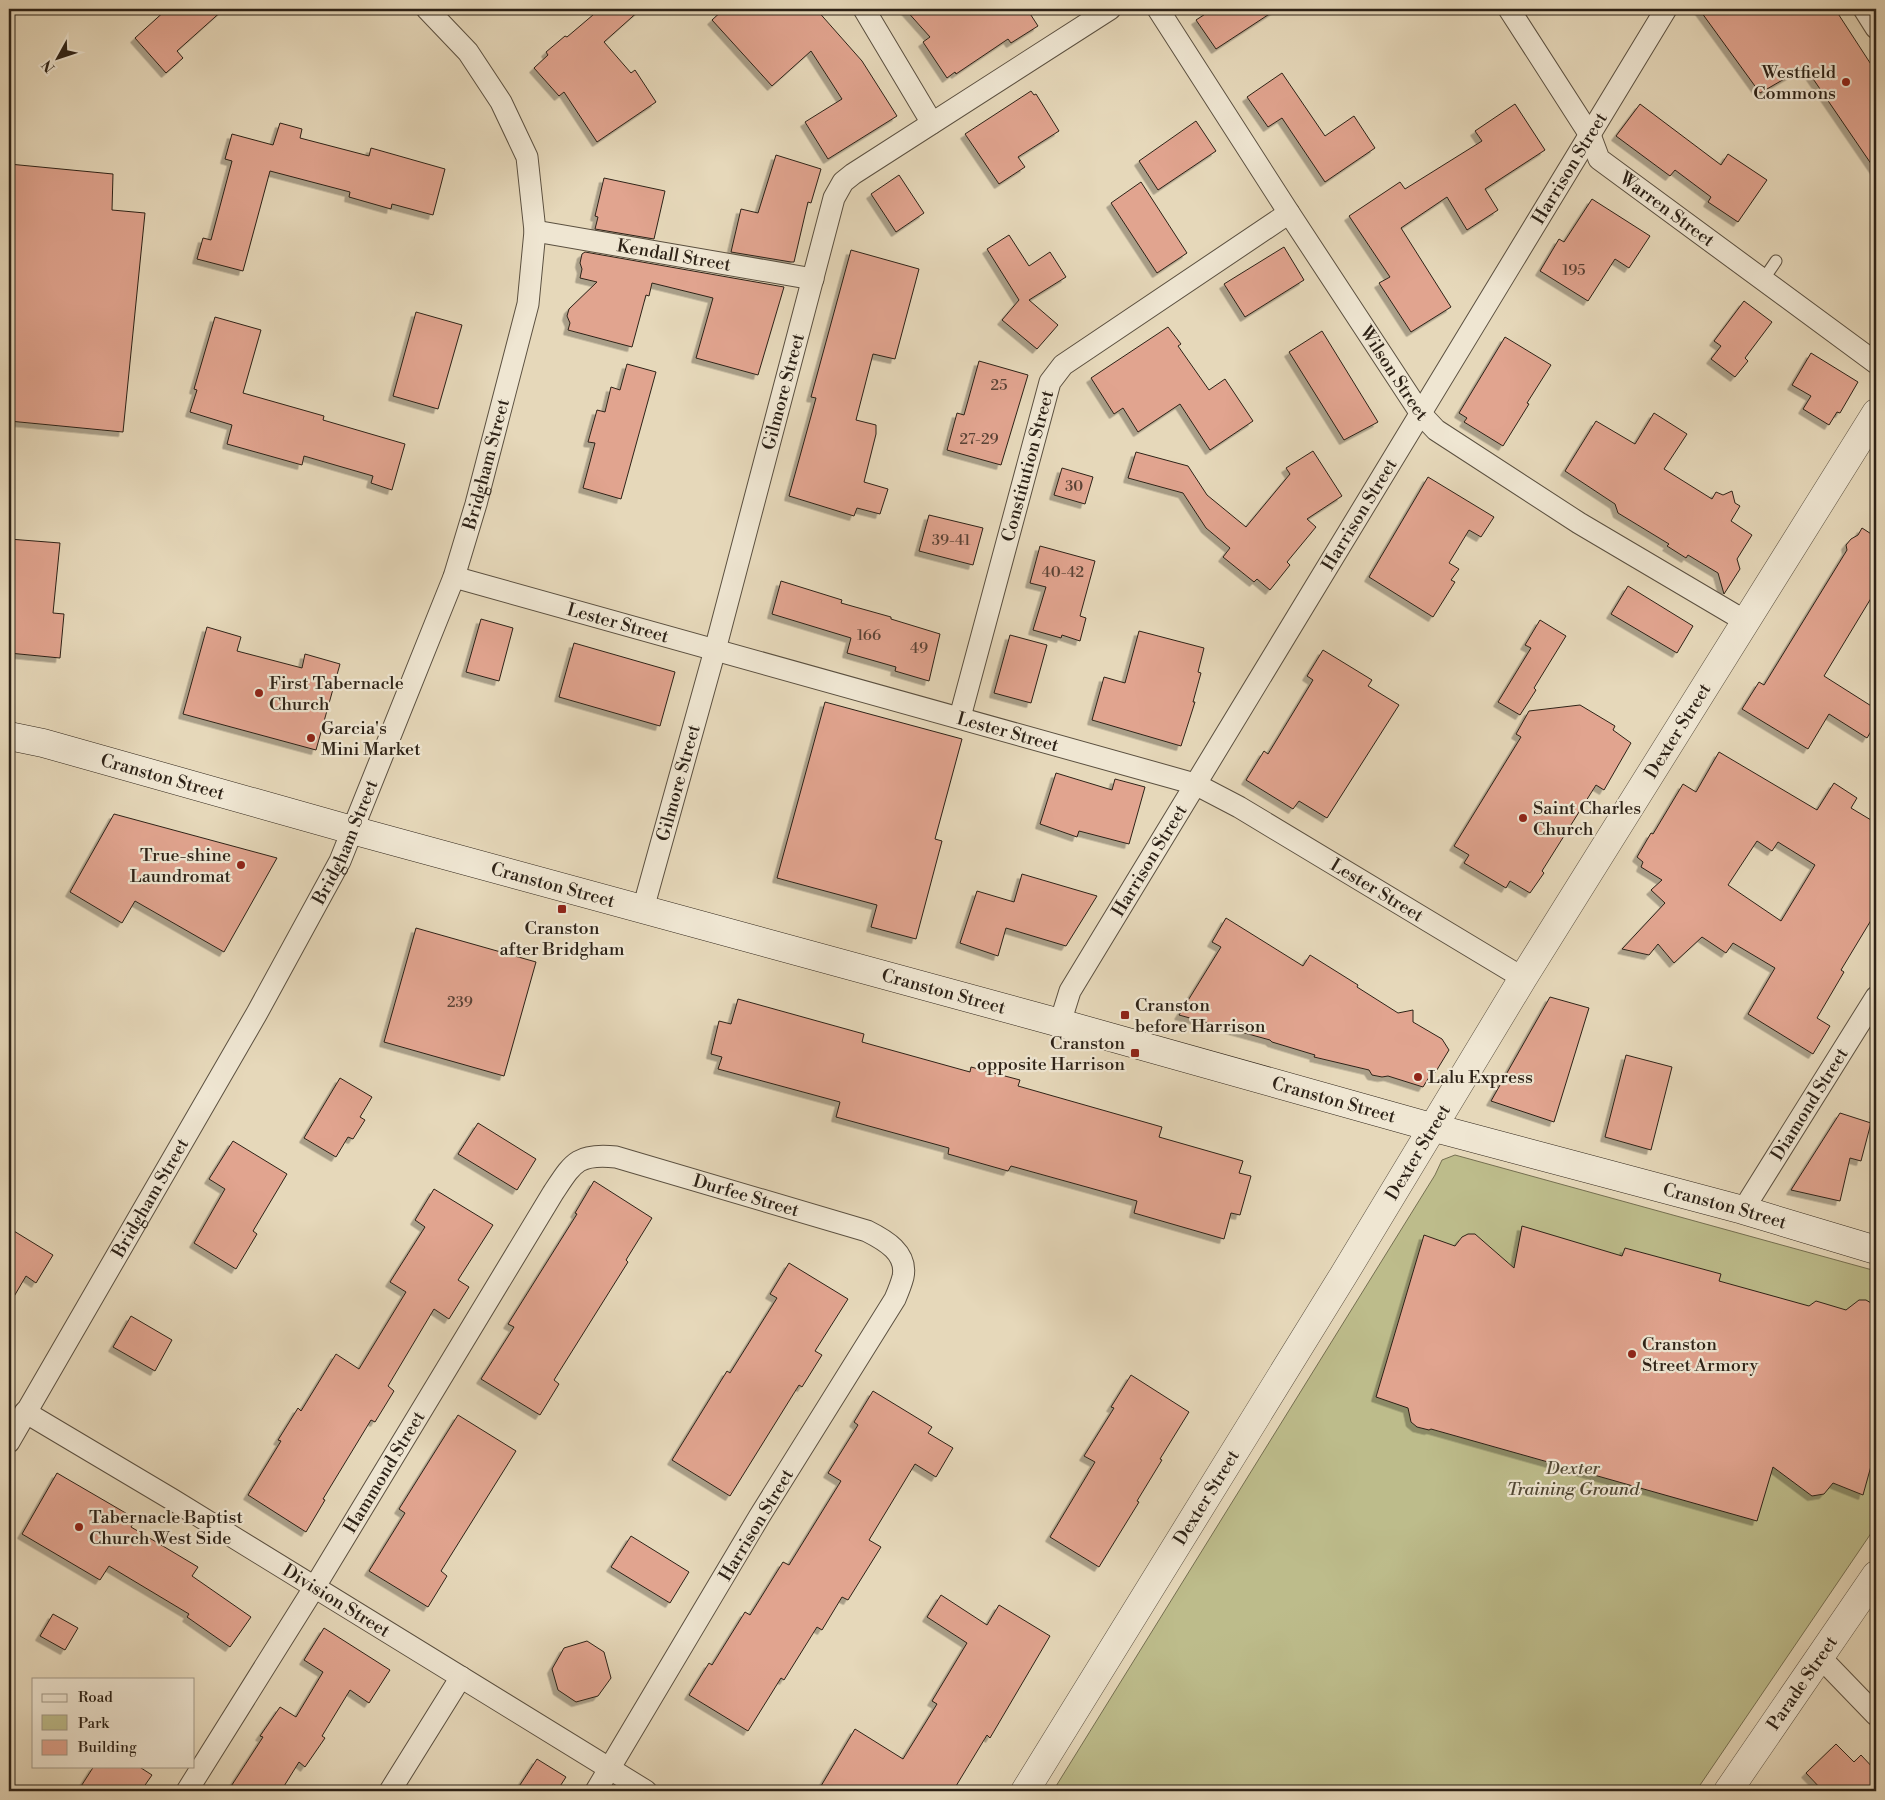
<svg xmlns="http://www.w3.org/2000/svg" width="1885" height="1800" viewBox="0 0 1885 1800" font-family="'Libre Bodoni',serif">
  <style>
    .green { fill: #bdbc8b; stroke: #756f51 }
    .building { fill: #e1a48f; stroke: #2d2217; fill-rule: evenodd; filter: url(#shadow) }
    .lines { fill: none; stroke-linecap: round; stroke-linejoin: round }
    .service-casing { stroke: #5b5040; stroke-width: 13 }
    .minor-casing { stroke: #5b5040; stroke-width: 23 }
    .tertiary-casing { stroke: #5b5040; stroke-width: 29 }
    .secondary-casing { stroke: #2d2217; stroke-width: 29 }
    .service { stroke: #efe6d2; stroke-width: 11 }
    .minor { stroke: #efe6d2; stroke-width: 21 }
    .tertiary { stroke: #efe6d2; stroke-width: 28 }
    .secondary { stroke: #efe6d2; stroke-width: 28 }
    .poi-dot { fill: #8f2418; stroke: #efe6d2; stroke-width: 2 }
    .labels { text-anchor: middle; stroke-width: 4.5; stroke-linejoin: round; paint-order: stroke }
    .number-label { font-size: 15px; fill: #5a4235 }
    .poi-label { font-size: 18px; fill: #2d2217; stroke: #efe6d2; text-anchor: start }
    .street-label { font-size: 18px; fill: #2d2217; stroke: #efe6d2 }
    .park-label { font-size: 18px; font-style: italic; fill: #514834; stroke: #efe6d2 }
  </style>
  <defs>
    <filter id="shadow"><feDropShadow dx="-4.5" dy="4.5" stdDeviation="0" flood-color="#0004"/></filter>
  </defs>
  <rect width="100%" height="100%" fill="#e6d8ba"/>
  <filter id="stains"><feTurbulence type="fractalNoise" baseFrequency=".004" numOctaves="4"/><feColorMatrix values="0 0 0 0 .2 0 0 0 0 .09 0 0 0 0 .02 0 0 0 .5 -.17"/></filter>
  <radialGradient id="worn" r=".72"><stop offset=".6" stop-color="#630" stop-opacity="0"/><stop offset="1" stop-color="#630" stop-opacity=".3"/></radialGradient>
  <!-- green -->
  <polygon class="green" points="1455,1155 1876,1271 1876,1526 1696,1791 1053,1791 1435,1175 1442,1160"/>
  <!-- building -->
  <g class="building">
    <polygon points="167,9 224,9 177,51 183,58 166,73 135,38"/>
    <polygon points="600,9 641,9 604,42 631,73 635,70 656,102 597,142 564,92 559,96 534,68 548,55 546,52 565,36 567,37"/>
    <polygon points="724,9 816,9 862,61 897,116 828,159 805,122 842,99 811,51 772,86 712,20"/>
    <polygon points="905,9 1027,9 1038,26 1011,43 1008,39 956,74 955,72 947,78 923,42 930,37"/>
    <polygon points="1213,9 1277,9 1216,49 1196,20"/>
    <polygon points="1699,9 1835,9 1876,72 1876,171 1805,67 1760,93"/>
    <polygon points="1282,73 1325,136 1354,116 1375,148 1325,182 1282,118 1268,127 1247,97"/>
    <polygon points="1031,91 1034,95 1036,94 1059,131 1018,157 1025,167 999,184 965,134"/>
    <polygon points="1515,104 1545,150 1485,189 1498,210 1467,230 1447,197 1401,228 1451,307 1411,332 1379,283 1390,277 1349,216 1400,182 1405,189 1482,141 1475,131"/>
    <polygon points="1640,104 1721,165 1728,154 1767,180 1738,222 1708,202 1711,197 1675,170 1670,176 1616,136"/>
    <polygon points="1196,121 1216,151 1158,190 1139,161"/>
    <polygon points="280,123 302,129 300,138 369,156 371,148 445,169 433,215 392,204 391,209 349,197 350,192 270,171 243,271 197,259 203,238 211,240 232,161 225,159 232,134 273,145"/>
    <polygon points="776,155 821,169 811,203 808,202 794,262 791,262 731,252 741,209 758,213"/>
    <polygon points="9,164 113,174 112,210 145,213 123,432 9,421"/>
    <polygon points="899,175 924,213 896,232 871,194"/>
    <polygon points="604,178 665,191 654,239 595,229 598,217 595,216"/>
    <polygon points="1141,182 1187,253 1157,273 1111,203"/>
    <polygon points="1592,199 1650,236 1629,268 1615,259 1588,301 1540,271 1559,239 1564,242"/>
    <polygon points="1009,235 1029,266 1050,252 1066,277 1029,300 1058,325 1037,349 1002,320 1019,300 987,249"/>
    <polygon points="1284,247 1304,280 1245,317 1224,284"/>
    <polygon points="851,250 919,269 895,359 873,354 856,420 876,425 876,434 864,482 888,489 880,514 857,508 854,516 789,496 816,398 811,397"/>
    <polygon points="585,252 784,287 758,375 696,358 713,298 652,283 649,296 646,295 632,347 568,330 570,323 567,316 569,309 597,282 580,278 582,269 580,263 582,254"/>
    <polygon points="1744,301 1772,322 1745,358 1748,361 1735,377 1711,359 1721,346 1714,341"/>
    <polygon points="416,312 462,325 438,409 393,396"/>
    <polygon points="215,317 261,330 243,393 324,416 323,420 405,444 392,490 371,483 373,476 304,456 302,465 227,444 232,425 190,412 197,390 194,389"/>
    <polygon points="1168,327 1181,344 1178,346 1209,390 1225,379 1253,421 1210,450 1180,404 1138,432 1123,408 1114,414 1091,378"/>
    <polygon points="1322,331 1378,422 1344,440 1289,352"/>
    <polygon points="1505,337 1551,365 1527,403 1529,404 1503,446 1464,422 1467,418 1459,413"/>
    <polygon points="1811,353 1858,382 1840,413 1837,412 1829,425 1803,409 1811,396 1792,385"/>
    <polygon points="979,361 1028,375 1001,465 947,450 957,413 964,415"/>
    <polygon points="627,364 656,372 621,499 583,488 595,443 588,442 597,410 605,412 611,387 620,390"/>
    <polygon points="1654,413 1687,434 1664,469 1712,499 1716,492 1723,495 1732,491 1735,503 1740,506 1731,521 1752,535 1737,559 1740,569 1724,594 1718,573 1688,555 1686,558 1667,546 1669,544 1618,513 1615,504 1565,471 1596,421 1635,444"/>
    <polygon points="1313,451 1342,496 1307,519 1316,527 1287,562 1290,565 1270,590 1257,579 1254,582 1223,557 1230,548 1206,528 1183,493 1128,478 1136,452 1188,466 1207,495 1246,527 1290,474 1286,468"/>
    <polygon points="1062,468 1093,477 1085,504 1054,495"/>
    <polygon points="1428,477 1494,517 1481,537 1469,530 1449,563 1459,569 1451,580 1455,582 1433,617 1369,577"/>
    <polygon points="929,515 983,528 973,565 919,551"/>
    <polygon points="1862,528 1876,537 1876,590 1824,676 1876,709 1876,723 1867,738 1829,714 1808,749 1742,709 1759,682 1764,685 1847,550 1846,545 1851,539 1858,535"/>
    <polygon points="9,539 60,543 53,613 64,614 60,658 9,653"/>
    <polygon points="1040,546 1095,561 1080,616 1086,618 1080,641 1062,635 1061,638 1033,630 1046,587 1030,583"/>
    <polygon points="781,581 842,600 841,603 891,617 891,619 940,634 929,681 895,671 896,667 847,653 851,638 772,614"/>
    <polygon points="1628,586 1693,626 1677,653 1611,614"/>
    <polygon points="481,619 513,628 499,681 466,672"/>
    <polygon points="1540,620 1566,636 1534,688 1536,690 1520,715 1498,702 1531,648 1525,645"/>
    <polygon points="207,627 241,637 237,651 302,668 305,654 340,664 316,750 183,714"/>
    <polygon points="1139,631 1204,648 1198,672 1201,673 1193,702 1195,702 1181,746 1092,720 1104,677 1125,683"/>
    <polygon points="1010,635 1047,645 1031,703 994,693"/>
    <polygon points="574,643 675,672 660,726 559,697"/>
    <polygon points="1323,650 1372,680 1368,686 1399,705 1327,818 1299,801 1293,809 1246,780 1264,751 1268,754 1313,680 1307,676"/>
    <polygon points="825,702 962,739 935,839 942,841 916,939 871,927 877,905 777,878"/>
    <polygon points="1580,705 1615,726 1613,730 1631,743 1604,790 1596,785 1542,871 1544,873 1530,893 1510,881 1506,888 1464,863 1469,855 1454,846 1521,737 1516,734 1529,711"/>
    <path d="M 1719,752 L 1817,810 L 1834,783 L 1857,798 L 1851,808 L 1876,823 L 1876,912 L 1841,970 L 1844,972 L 1817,1018 L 1830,1026 L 1813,1054 L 1748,1014 L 1775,968 L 1733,943 L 1726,953 L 1702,937 L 1674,963 L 1658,944 L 1649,955 L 1622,949 L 1665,903 L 1651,890 L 1662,880 L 1641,867 L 1643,862 L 1637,857 L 1651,833 L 1653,834 L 1683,784 L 1696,792 ZM 1757,841 L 1772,851 L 1778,842 L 1815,865 L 1781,921 L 1728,885 Z"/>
    <polygon points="1056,773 1112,790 1115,779 1145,787 1129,844 1079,831 1077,837 1040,824"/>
    <polygon points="114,814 277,858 224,952 135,901 122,923 70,892"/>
    <polygon points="1022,874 1097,896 1066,946 1006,928 998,956 960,943 977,891 1014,902"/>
    <polygon points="1226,918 1303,966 1310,955 1358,985 1357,987 1398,1013 1413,1010 1413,1022 1442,1039 1449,1050 1435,1073 1431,1074 1423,1087 1388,1076 1382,1077 1372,1075 1369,1070 1314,1057 1315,1055 1272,1042 1270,1040 1179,1015 1221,947 1212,942"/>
    <polygon points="416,928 536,962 504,1076 384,1042"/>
    <polygon points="1550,997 1589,1008 1554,1122 1491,1101"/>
    <polygon points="738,999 864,1034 862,1042 970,1072 971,1067 1020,1080 1018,1086 1162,1127 1159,1137 1243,1161 1239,1173 1251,1176 1240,1215 1231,1213 1224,1239 1134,1213 1137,1201 1011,1166 1008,1171 948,1154 949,1148 836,1117 840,1102 718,1069 722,1057 711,1054 719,1021 731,1024"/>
    <polygon points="1626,1055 1672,1067 1651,1150 1605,1137"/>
    <polygon points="340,1078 372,1097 360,1117 365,1120 353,1139 348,1137 336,1157 304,1138"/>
    <polygon points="1840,1113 1871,1123 1861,1161 1850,1158 1840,1201 1791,1190"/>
    <polygon points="478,1123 536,1159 517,1190 458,1154"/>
    <polygon points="233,1141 287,1174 253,1231 257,1234 236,1269 194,1243 225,1189 209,1179"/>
    <polygon points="594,1181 652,1218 626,1260 628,1262 554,1380 559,1384 540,1415 481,1379 514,1327 508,1324 577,1214 575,1213"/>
    <polygon points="434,1189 493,1225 458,1280 469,1287 449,1319 434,1309 388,1386 394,1391 375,1422 371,1420 323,1499 325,1500 306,1532 248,1495 281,1441 278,1440 298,1408 301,1411 336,1354 359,1369 406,1292 390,1282 425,1227 415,1220"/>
    <polygon points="1522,1226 1622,1256 1625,1248 1721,1274 1719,1281 1809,1306 1816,1301 1846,1310 1859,1300 1866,1300 1871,1303 1876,1308 1876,1448 1863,1495 1833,1483 1824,1494 1812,1496 1773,1467 1757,1521 1431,1429 1429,1430 1417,1427 1411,1422 1408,1408 1376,1397 1424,1235 1455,1246 1462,1237 1468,1234 1475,1234 1514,1268"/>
    <polygon points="9,1228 53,1255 36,1283 26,1276 9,1305"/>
    <polygon points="789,1263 848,1299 815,1351 822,1355 802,1387 799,1385 730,1496 672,1460 727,1371 730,1373 777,1298 770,1294"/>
    <polygon points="131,1316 172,1340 155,1371 113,1347"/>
    <polygon points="1131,1375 1189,1412 1160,1459 1162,1460 1137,1501 1139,1502 1099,1567 1050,1537 1095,1462 1084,1456 1114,1408 1111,1407"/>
    <polygon points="873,1391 932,1427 928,1433 953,1448 936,1477 915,1464 869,1540 881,1547 848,1600 842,1597 822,1630 817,1627 784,1680 781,1678 748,1731 689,1695 709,1663 712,1665 745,1612 750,1615 783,1562 789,1565 841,1481 828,1473 858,1425 854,1422"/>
    <polygon points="458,1415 516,1451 441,1571 447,1576 428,1607 369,1571 405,1513 399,1509"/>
    <polygon points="57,1473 136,1519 131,1527 198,1567 192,1576 251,1617 230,1647 187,1617 189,1614 109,1566 100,1580 22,1534"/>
    <polygon points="631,1536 689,1572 670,1603 611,1567"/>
    <polygon points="941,1595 987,1625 999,1605 1050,1636 990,1738 987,1735 953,1791 818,1791 855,1729 903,1759 937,1704 932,1701 967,1643 927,1617"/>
    <polygon points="53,1614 78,1628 65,1650 40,1636"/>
    <polygon points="324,1628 390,1670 369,1703 350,1690 322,1736 325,1738 305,1767 299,1762 281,1791 228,1791 263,1737 260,1736 280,1707 296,1717 323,1672 304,1660"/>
    <polygon points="587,1641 604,1652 611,1678 598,1696 576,1702 558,1690 552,1669 564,1648"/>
    <polygon points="1836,1744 1854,1762 1861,1755 1876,1771 1876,1791 1823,1791 1806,1773"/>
    <polygon points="537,1759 566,1777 557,1791 516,1791"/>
    <polygon points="94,1766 138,1766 152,1775 141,1791 78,1791"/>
  </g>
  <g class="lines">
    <!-- service casing -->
    <g class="service-casing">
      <polyline id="service" points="1763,280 1776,261"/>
    </g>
    <!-- minor casing -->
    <g class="minor-casing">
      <g id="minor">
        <polyline points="864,9 932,123"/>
        <path id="s1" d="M 1158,9 L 1289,213 L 1421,414 L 1436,430 L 1579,523 L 1745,621"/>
        <path id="s2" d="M 1509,9 L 1590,135 L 1599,159 L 1876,363"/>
        <polyline points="1864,9 1876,28"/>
        <path id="s3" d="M 535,231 L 813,279"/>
        <path id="s4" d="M 454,577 L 1195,784 L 1239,807 L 1523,978"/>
        <path id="s5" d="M 960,717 L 1050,382 L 1063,365 L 1289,213"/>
        <path id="s6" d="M 643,909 L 715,650 L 834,198 L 843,182 L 853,174 L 1110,9"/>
        <path id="s7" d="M 1060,1023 L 1070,991 L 1666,9"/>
        <path id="s8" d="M 1743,1210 L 1876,997"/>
        <path id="s9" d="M 25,1412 L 173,1500 L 646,1791"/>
        <path id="s10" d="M 9,1442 L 257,1013 L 340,861 L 454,577 L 476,504 L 528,304 L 535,231 L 527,157 L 501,102 L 468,52 L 427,9"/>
        <polyline points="1820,1657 1876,1715"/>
        <path id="s11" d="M 187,1791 L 314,1588 L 553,1193 C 573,1163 577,1153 616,1157 L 867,1231 C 885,1240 908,1253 903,1277 C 901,1285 898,1292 895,1299 L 759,1517 L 596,1791"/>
        <polyline points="390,1791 461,1677"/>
      </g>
    </g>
    <!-- tertiary casing -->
    <g class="tertiary-casing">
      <g id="tertiary">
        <path id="s12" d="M 1025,1791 L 1343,1276 L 1523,978 L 1876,413"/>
        <path id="s13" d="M 1728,1791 L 1876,1575"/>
      </g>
    </g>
    <!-- secondary casing -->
    <g class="secondary-casing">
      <g id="secondary">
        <path id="s14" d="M 9,736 L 43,743 L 352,830 L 1060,1023 L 1431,1127 L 1743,1210 L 1876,1250"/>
      </g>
    </g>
    <!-- service -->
    <use href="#service" class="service"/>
    <!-- minor -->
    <use href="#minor" class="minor"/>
    <!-- tertiary -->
    <use href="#tertiary" class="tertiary"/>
    <!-- secondary -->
    <use href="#secondary" class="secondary"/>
  </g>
  <!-- markers -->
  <g class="poi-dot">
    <circle cx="1846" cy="82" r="5"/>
    <circle cx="259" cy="693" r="5"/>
    <circle cx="311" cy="738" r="5"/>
    <circle cx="1523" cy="818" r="5"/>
    <circle cx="241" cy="865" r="5"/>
    <rect x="557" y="904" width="10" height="10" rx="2.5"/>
    <rect x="1120" y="1010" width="10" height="10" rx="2.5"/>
    <rect x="1130" y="1048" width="10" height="10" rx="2.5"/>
    <circle cx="1418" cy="1077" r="5"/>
    <circle cx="1632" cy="1354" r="5"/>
    <circle cx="79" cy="1527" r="5"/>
  </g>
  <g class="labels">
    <!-- number labels -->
    <g class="number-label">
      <text x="1574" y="275">195</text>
      <text x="999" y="390">25</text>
      <text x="979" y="444">27-29</text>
      <text x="1074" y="491">30</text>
      <text x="951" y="545">39-41</text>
      <text x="1063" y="577">40-42</text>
      <text x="869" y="640">166</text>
      <text x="919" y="653">49</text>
      <text x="460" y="1007">239</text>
    </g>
    <!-- poi labels -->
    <g class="poi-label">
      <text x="1836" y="78" text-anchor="end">Westfield<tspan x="1836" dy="21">Commons</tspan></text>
      <text x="269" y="689">First Tabernacle<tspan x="269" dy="21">Church</tspan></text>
      <text x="321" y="734">Garcia's<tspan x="321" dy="21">Mini Market</tspan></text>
      <text x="1533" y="814">Saint Charles<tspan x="1533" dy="21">Church</tspan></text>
      <text x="231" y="861" text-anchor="end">True-shine<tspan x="231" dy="21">Laundromat</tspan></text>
      <text x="562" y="934" text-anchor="middle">Cranston<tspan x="562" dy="21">after Bridgham</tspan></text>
      <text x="1135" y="1011">Cranston<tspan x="1135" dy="21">before Harrison</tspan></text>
      <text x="1125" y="1049" text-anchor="end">Cranston<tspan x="1125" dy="21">opposite Harrison</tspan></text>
      <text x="1428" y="1083">Lalu Express</text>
      <text x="1642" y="1350">Cranston<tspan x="1642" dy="21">Street Armory</tspan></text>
      <text x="89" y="1523">Tabernacle Baptist<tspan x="89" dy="21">Church West Side</tspan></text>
    </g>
    <!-- street labels -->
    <g class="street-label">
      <text dy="6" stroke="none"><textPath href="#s7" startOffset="996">Harrison Street</textPath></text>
      <text dy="6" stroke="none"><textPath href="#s2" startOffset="260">Warren Street</textPath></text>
      <text dy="6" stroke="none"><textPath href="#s3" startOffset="141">Kendall Street</textPath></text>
      <text dy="6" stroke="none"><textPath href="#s1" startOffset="434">Wilson Street</textPath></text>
      <text dy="6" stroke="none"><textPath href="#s6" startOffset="536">Gilmore Street</textPath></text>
      <text dy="6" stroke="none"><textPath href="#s10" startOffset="1092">Bridgham Street</textPath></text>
      <text dy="6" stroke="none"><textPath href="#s5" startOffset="260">Constitution Street</textPath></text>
      <text dy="6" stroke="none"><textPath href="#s7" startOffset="591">Harrison Street</textPath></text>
      <text dy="6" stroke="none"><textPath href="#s4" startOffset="170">Lester Street</textPath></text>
      <text dy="6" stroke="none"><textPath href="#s4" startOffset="575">Lester Street</textPath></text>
      <text dy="6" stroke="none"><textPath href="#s12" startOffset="1245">Dexter Street</textPath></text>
      <text dy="6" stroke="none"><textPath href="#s14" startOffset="159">Cranston Street</textPath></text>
      <text dy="6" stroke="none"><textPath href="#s6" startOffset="131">Gilmore Street</textPath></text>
      <text dy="6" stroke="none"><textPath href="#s10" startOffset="688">Bridgham Street</textPath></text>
      <text dy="6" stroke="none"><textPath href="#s7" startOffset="186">Harrison Street</textPath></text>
      <text dy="6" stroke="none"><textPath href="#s14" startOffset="564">Cranston Street</textPath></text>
      <text dy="6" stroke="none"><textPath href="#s4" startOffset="980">Lester Street</textPath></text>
      <text dy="6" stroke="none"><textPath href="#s14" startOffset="969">Cranston Street</textPath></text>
      <text dy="6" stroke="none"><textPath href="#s14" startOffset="1374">Cranston Street</textPath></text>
      <text dy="6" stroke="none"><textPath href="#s8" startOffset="125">Diamond Street</textPath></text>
      <text dy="6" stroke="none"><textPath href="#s12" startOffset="750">Dexter Street</textPath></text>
      <text dy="6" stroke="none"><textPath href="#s11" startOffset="916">Durfee Street</textPath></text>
      <text dy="6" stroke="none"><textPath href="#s10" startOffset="282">Bridgham Street</textPath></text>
      <text dy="6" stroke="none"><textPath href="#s14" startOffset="1779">Cranston Street</textPath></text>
      <text dy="6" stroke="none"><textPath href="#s11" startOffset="375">Hammond Street</textPath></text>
      <text dy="6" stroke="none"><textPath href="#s12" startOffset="345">Dexter Street</textPath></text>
      <text transform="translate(756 1525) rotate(-59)" y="6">Harrison Street</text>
      <text dy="6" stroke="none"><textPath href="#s9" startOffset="364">Division Street</textPath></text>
      <text dy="6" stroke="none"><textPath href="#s13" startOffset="131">Parade Street</textPath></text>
    </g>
    <!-- park labels -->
    <g class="park-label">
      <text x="1573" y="1474">Dexter<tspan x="1573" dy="21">Training Ground</tspan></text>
    </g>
  </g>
  <!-- margin -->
  <rect width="1885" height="1800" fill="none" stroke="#e6d8ba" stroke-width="30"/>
  <rect x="10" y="10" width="1865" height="1780" fill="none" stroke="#2d2217" stroke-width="2.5"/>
  <rect x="15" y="15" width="1855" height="1770" fill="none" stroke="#2d2217"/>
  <!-- legend -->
  <rect x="32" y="1678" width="162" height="90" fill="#efe6d2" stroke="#a19887"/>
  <rect x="42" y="1694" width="25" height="8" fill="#efe6d2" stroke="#a19887"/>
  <text x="78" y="1702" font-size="15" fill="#2d2217">Road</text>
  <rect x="42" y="1715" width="25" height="15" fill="#bdbc8b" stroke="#a19887"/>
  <text x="78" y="1728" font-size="15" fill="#2d2217">Park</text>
  <rect x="42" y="1740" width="25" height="15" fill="#e1a48f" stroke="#a19887"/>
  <text x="78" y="1752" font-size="15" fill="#2d2217">Building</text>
  <!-- north arrow -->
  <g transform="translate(58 58) rotate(230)" stroke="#efe6d2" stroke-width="4" paint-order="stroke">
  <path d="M0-4L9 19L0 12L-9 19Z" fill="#2d2217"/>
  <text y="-8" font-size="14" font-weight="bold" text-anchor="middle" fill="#2d2217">N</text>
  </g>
  <rect width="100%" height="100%" filter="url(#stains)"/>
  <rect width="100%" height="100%" fill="url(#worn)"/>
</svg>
